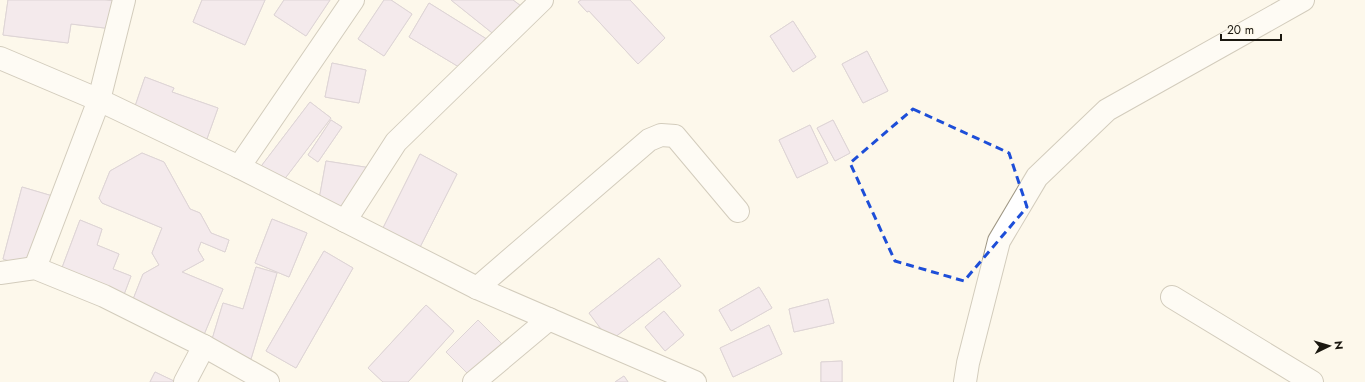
<svg xmlns="http://www.w3.org/2000/svg" width="1365" height="382" viewBox="0 0 1365 382" font-family="Jost,sans-serif">
  <style>
    .building { fill: #e9daed; stroke: #b8aabb }
    .lines { fill: none; stroke-linecap: round; stroke-linejoin: round }
    .minor-casing { stroke: #9f9784; stroke-width: 24 }
    .minor { stroke: #fff; stroke-width: 22 }
    .marked { fill: none; stroke: #1d4ed8; stroke-width: 3; stroke-dasharray: 8 5; stroke-linejoin: round }
  </style>
  <rect width="100%" height="100%" fill="#fdf8eb"/>
  <!-- building -->
  <g class="building">
    <polygon points="8,0 105,0 116,1 113,29 71,24 68,43 3,35"/>
    <polygon points="8,0 105,0 116,1 113,29 71,24 68,43 3,35"/>
    <polygon points="202,0 265,0 245,45 193,22"/>
    <polygon points="202,0 265,0 245,45 193,22"/>
    <polygon points="284,0 330,0 306,36 274,15"/>
    <polygon points="284,0 330,0 306,36 274,15"/>
    <polygon points="384,0 391,0 412,14 384,56 358,39"/>
    <polygon points="384,0 391,0 412,14 384,56 358,39"/>
    <polygon points="451,0 513,0 525,9 501,40"/>
    <polygon points="451,0 513,0 525,9 501,40"/>
    <polygon points="581,0 630,0 665,38 638,64 589,11 587,12 578,2"/>
    <polygon points="581,0 630,0 665,38 638,64 589,11 587,12 578,2"/>
    <polygon points="429,3 493,43 474,76 409,37"/>
    <polygon points="429,3 493,43 474,76 409,37"/>
    <polygon points="793,21 816,57 793,72 770,36"/>
    <polygon points="793,21 816,57 793,72 770,36"/>
    <polygon points="867,51 888,91 863,103 842,64"/>
    <polygon points="867,51 888,91 863,103 842,64"/>
    <polygon points="332,63 366,70 359,103 325,97"/>
    <polygon points="332,63 366,70 359,103 325,97"/>
    <polygon points="145,77 174,88 172,92 218,108 204,147 130,121"/>
    <polygon points="145,77 174,88 172,92 218,108 204,147 130,121"/>
    <polygon points="310,102 331,118 280,185 259,169"/>
    <polygon points="310,102 331,118 280,185 259,169"/>
    <polygon points="331,120 342,127 318,162 308,155"/>
    <polygon points="331,120 342,127 318,162 308,155"/>
    <polygon points="833,120 850,153 835,161 817,128"/>
    <polygon points="833,120 850,153 835,161 817,128"/>
    <polygon points="810,125 828,163 797,178 779,140"/>
    <polygon points="810,125 828,163 797,178 779,140"/>
    <polygon points="142,153 164,162 190,209 200,213 211,233 229,240 225,252 201,242 198,250 204,260 182,272 223,289 203,337 130,307 143,274 159,265 152,253 162,228 102,203 99,198 110,171"/>
    <polygon points="142,153 164,162 190,209 200,213 211,233 229,240 225,252 201,242 198,250 204,260 182,272 223,289 203,337 130,307 143,274 159,265 152,253 162,228 102,203 99,198 110,171"/>
    <polygon points="420,154 457,174 413,261 376,242"/>
    <polygon points="420,154 457,174 413,261 376,242"/>
    <polygon points="326,161 371,168 363,214 318,205"/>
    <polygon points="326,161 371,168 363,214 318,205"/>
    <polygon points="22,187 56,197 36,269 3,259"/>
    <polygon points="22,187 56,197 36,269 3,259"/>
    <polygon points="272,219 307,233 289,277 255,263"/>
    <polygon points="272,219 307,233 289,277 255,263"/>
    <polygon points="80,220 102,229 97,245 119,254 113,269 131,276 120,305 57,281"/>
    <polygon points="80,220 102,229 97,245 119,254 113,269 131,276 120,305 57,281"/>
    <polygon points="324,251 353,268 296,368 266,351"/>
    <polygon points="324,251 353,268 296,368 266,351"/>
    <polygon points="659,258 681,286 610,341 589,313"/>
    <polygon points="659,258 681,286 610,341 589,313"/>
    <polygon points="256,267 277,273 251,359 210,346 223,303 243,309"/>
    <polygon points="256,267 277,273 251,359 210,346 223,303 243,309"/>
    <polygon points="759,287 772,308 731,331 719,310"/>
    <polygon points="759,287 772,308 731,331 719,310"/>
    <polygon points="828,299 834,323 794,332 789,309"/>
    <polygon points="828,299 834,323 794,332 789,309"/>
    <polygon points="426,305 454,331 408,382 383,382 368,368"/>
    <polygon points="426,305 454,331 408,382 383,382 368,368"/>
    <polygon points="664,311 684,335 665,351 645,327"/>
    <polygon points="664,311 684,335 665,351 645,327"/>
    <polygon points="478,320 506,348 474,380 446,352"/>
    <polygon points="478,320 506,348 474,380 446,352"/>
    <polygon points="769,325 782,354 733,377 720,348"/>
    <polygon points="769,325 782,354 733,377 720,348"/>
    <polygon points="842,361 842,382 821,382 821,362"/>
    <polygon points="842,361 842,382 821,382 821,362"/>
    <polygon points="155,372 176,382 150,382"/>
    <polygon points="155,372 176,382 150,382"/>
    <polygon points="624,376 628,382 615,382"/>
    <polygon points="624,376 628,382 615,382"/>
  </g>
  <g class="lines">
    <!-- minor casing -->
    <g class="minor-casing">
      <g id="minor">
        <polyline points="0,58 99,100 239,167 477,288 695,382"/>
        <polyline points="239,167 353,0"/>
        <polyline points="345,221 396,142 542,0"/>
        <polyline points="35,268 99,100 124,0"/>
        <polyline points="0,273 35,268 104,296 204,346 268,382"/>
        <polyline points="477,288 649,140 661,135 675,136 738,211"/>
        <polyline points="1172,297 1312,382"/>
        <polyline points="185,382 204,346"/>
        <polyline points="474,382 549,319"/>
        <polyline points="965,382 968,363 999,241 1037,177 1107,110 1303,0"/>
      </g>
    </g>
    <!-- minor -->
    <use href="#minor" class="minor"/>
  </g>
  <!-- marked area -->
  <path d="M0 0H1365V382H0ZM 913,109 L 1009,153 L 1027,207 L 964,281 L 895,261 L 850,163 Z" fill="#fdf8eb" fill-opacity=".55" fill-rule="evenodd"/>
  <path class="marked" d="M 913,109 L 1009,153 L 1027,207 L 964,281 L 895,261 L 850,163 Z"/>
  <!-- north arrow -->
  <g transform="translate(1329 346) rotate(85)" stroke="#fdf8eb" stroke-width="3" paint-order="stroke">
  <path d="M0-3L7 15L0 10L-7 15Z" fill="#1b1810"/>
  <text y="-6" font-size="11" font-weight="bold" text-anchor="middle" fill="#1b1810">N</text>
  </g>
  <!-- scale -->
  <path d="M1221 34v6h60v-6" fill="none" stroke="#1b1810" stroke-width="2"/>
  <text x="1227" y="34" font-size="12" fill="#1b1810" stroke="#fdf8eb" stroke-width="3" paint-order="stroke">20 m</text>
</svg>
